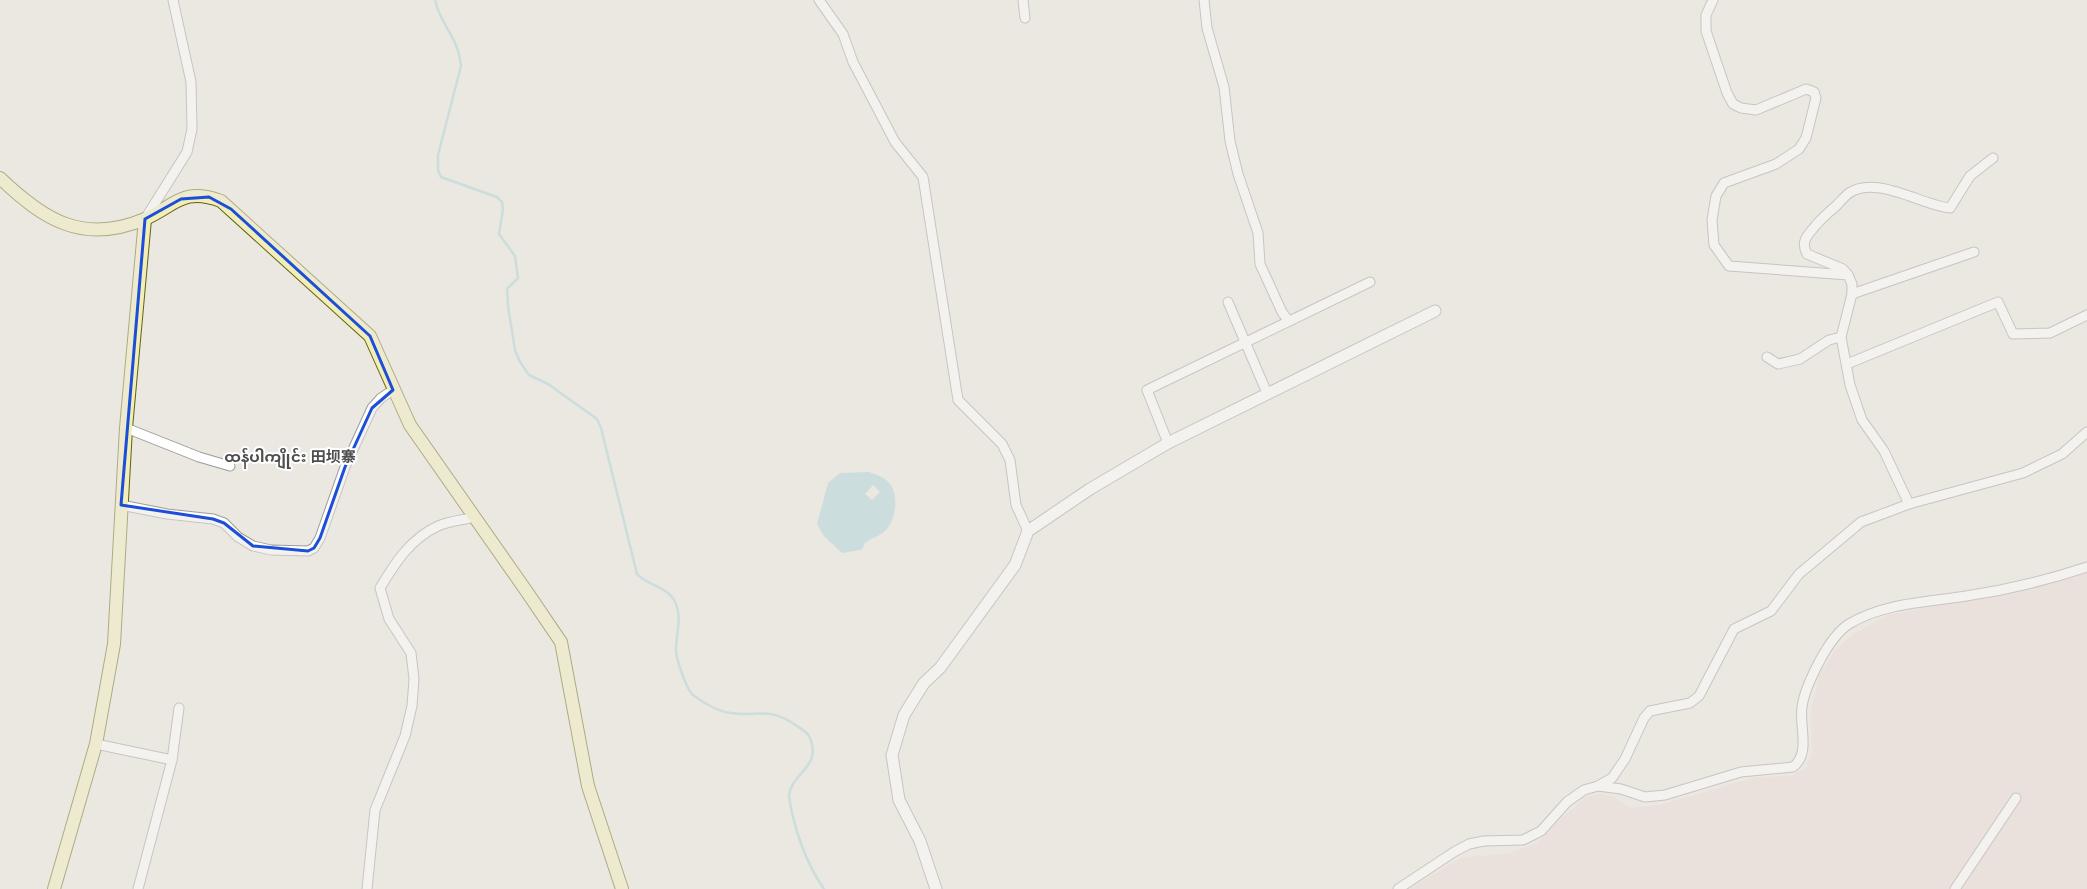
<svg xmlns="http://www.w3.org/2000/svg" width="2087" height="889" viewBox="0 0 2087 889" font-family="Mulish,'Noto Sans SC','Noto Sans Myanmar',sans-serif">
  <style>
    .military { fill: #ecd9d5 }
    .water { fill: #a5d0d5; fill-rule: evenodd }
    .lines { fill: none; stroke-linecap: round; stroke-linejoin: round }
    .stream { stroke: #a5d0d5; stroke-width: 2.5 }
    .minor-casing { stroke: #9c9c9c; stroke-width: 11 }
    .tertiary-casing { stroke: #9c9c9c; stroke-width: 13 }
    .secondary-casing { stroke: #64630f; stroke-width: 14 }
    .minor { stroke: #fff; stroke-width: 9 }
    .tertiary { stroke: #fff; stroke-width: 11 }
    .secondary { stroke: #f2eeb9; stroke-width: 12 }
    .marked { fill: none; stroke: #1d4ed8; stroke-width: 3; stroke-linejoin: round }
    .labels { text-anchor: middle; stroke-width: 4; stroke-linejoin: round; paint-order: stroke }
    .district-label { font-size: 15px; font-weight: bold; fill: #4e4e4e; stroke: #fff }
  </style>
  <rect width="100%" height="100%" fill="#ebe7e1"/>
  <!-- military -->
  <polygon class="military" points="2087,569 2087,889 1409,889 1460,858 1510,853 1537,843 1559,820 1586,797 1600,794 1613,796 1630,808 1662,804 1753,778 1793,775 1807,767 1812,751 1811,710 1820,674 1835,650 1853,634 1888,615 1950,603"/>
  <!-- water -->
  <path class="water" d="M 869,472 C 874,474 881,476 886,480 C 900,490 897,520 885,531 C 878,537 871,538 864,544 L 863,548 L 860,550 L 842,553 L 824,536 L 817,524 L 828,483 L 840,473 ZM 873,485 L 880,492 L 872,500 L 865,494 Z"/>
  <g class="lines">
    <!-- stream -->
    <path class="stream" d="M 435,0 C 441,27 458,35 461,66 L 438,155 L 438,170 L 441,177 L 497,197 L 502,202 L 503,209 L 499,234 L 515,256 L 518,278 L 507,289 L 508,306 L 515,350 L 520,362 L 529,375 L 548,384 L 597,419 L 601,428 L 637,574 C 647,585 667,587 674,600 C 683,616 676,633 676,650 C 676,660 681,670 684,679 C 686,684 689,691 693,695 C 702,702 719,712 731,713 C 761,717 768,706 797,726 C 801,729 807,732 809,736 C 824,768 790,772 789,797 C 794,829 806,863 824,889"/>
    <!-- minor casing -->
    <g class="minor-casing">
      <g id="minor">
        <polyline points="819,0 843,34 853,62 895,142 923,177 958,400 1002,444 1010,460 1016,505 1028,531"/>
        <polyline points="1023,0 1025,18"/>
        <polyline points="1204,0 1207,28 1224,87 1230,141 1238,174 1258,233 1260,264 1282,312 1288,320"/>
        <polyline points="1713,0 1706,15 1706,31 1727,93 1733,104 1741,108 1756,110 1806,89 1814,92 1816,98 1806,138 1799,149 1776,164 1724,183 1716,196 1712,220 1714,245 1729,266 1848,275 1852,284 1852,294 1841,337 1850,385 1862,420 1884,451 1909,504"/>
        <polyline points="145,219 187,152 192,129 191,82 173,0"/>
        <path d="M 1848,275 L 1843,269 L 1807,254 C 1800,241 1808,235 1816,225 C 1822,218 1829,212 1836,206 C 1840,202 1845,196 1849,193 C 1877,175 1921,205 1950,208 L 1970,176 L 1993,158"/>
        <polyline points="1852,294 1974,252"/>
        <polyline points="1228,302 1267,393"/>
        <polyline points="1767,357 1778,364 1800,359 1829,340 1841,337"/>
        <polyline points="1847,364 1998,302 2013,334 2050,333 2087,315"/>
        <polyline points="126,428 199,457 230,466"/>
        <polyline points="1168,443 1147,390 1370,282"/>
        <polyline points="121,505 167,514 213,519 224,523 238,537 253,546 271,550 308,551 314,548 320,538 345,467 372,408 381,398 393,390"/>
        <polyline points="96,744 172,760"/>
        <path d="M 1598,786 L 1621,789 L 1645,797 L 1665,795 L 1741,772 L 1793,767 C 1811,753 1799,727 1802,707 C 1804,692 1812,676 1819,662 C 1826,649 1836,632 1849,624 C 1883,603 1928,602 1966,596 C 2007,590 2048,580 2087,567"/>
        <polyline points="138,889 172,760 179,708"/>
        <path d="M 367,889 L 375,810 L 405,736 L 412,706 L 414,679 L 411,653 L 389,619 L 380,588 C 395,563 410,539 438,526 C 449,521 463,520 475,517"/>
        <polyline points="1398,889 1454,852 1469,844 1484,841 1523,840 1541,831 1567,802 1584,790 1598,786 1612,778 1625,759 1644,718 1650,711 1690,703 1699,696 1734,629 1771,611 1799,574 1861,522 1909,504 2023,473 2062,454 2087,432"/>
        <polyline points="1955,889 2016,798"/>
      </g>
    </g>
    <!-- tertiary casing -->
    <g class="tertiary-casing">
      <polyline id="tertiary" points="936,889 920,841 899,800 892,755 904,715 924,683 940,668 1015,565 1028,531 1090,489 1168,443 1435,311"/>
    </g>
    <!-- secondary casing -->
    <g class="secondary-casing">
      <g id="secondary">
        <path d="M 0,178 C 44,220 83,245 145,219 C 176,205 183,187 221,201 L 370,336 L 410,425 L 527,592 L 561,642 L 588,786 L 622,889"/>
        <polyline points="54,889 96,744 114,644 126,428 145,219"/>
      </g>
    </g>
    <!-- minor -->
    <use href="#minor" class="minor"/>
    <!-- tertiary -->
    <use href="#tertiary" class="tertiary"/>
    <!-- secondary -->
    <use href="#secondary" class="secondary"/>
  </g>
  <!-- marked area -->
  <path d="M0 0H2087V889H0ZM 209,197 L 231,209 L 370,336 L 393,390 L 372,408 L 345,467 L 320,538 L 314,548 L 308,551 L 253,546 L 224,523 L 213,519 L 121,505 L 145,219 L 181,199 Z" fill="#ebe7e1" fill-opacity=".55" fill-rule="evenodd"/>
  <path class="marked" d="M 209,197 L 231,209 L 370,336 L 393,390 L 372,408 L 345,467 L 320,538 L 314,548 L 308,551 L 253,546 L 224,523 L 213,519 L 121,505 L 145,219 L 181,199 Z"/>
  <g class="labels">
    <!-- district labels -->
    <g class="district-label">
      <text x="290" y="462">ထန်ပါကျိုင်း 田坝寨</text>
    </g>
  </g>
</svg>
